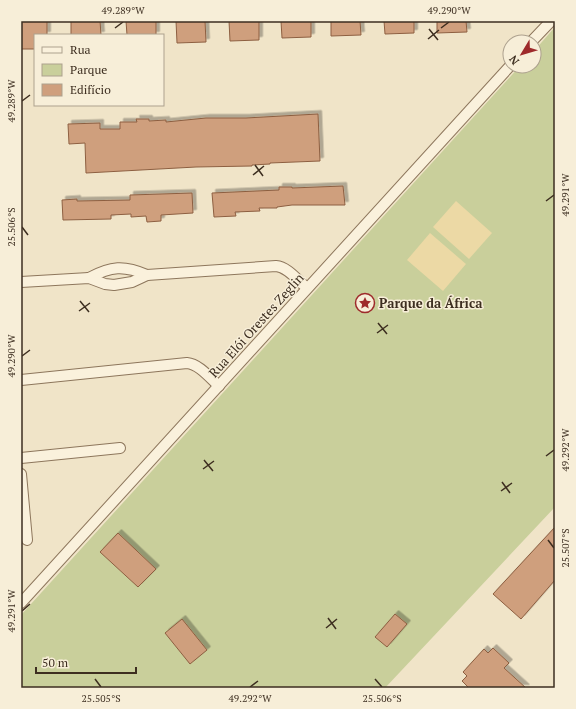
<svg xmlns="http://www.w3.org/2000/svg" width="576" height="709" viewBox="0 0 576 709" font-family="'PT Serif',serif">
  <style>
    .green { fill: #c9cf9b }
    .sand { fill: #ecd9a5 }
    .building { fill: #cf9f7d; stroke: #8d5f41; filter: url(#shadow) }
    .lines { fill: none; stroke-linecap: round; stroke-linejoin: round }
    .street-casing { stroke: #8d765c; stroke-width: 12 }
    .street { stroke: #faf1dc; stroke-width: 10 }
    .ticks { fill: none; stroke: #3d2e20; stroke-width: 1.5 }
    .labels { text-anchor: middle; stroke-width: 3; stroke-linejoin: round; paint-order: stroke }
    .poi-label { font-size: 13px; font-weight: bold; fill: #3d2e20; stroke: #f7eed8; text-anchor: start }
    .street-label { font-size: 13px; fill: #3d2e20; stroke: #f7eed8 }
    .neatline { fill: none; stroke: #3d2e20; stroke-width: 1.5 }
    .ticks-label { font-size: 10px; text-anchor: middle; fill: #3d2e20 }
  </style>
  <defs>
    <filter id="shadow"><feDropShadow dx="3.5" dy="-3.5" stdDeviation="0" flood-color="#0004"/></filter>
  </defs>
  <rect width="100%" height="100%" fill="#f0e4c8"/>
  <!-- green -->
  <polygon class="green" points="555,27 555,507 385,688 21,688 21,615 520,66 534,66 534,51"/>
  <!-- sand -->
  <g class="sand">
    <polygon points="456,201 492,233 469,259 433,227"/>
    <polygon points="430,233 466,264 443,291 407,260"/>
  </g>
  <!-- building -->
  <g class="building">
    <polygon points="21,21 47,21 47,35 35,35 35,49 21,49"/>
    <polygon points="71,21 100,21 101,35 71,35"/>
    <polygon points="126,21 156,21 156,35 127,35"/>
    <polygon points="176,21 205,21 206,42 177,43"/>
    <polygon points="229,21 259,21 259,40 230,41"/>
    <polygon points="281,21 311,21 311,37 282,38"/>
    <polygon points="331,21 360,21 361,35 331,36"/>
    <polygon points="384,21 414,21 414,33 385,34"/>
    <polygon points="437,21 466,21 467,32 437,33"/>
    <polygon points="318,114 320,161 270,163 270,164 252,165 252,166 196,167 86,173 85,143 69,144 68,124 100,123 100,129 120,129 120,122 137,122 136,119 149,119 149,121 166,120 166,122 206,118 246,118"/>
    <polygon points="343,186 345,205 292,205 277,207 277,208 259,208 260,211 235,212 236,216 214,217 212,193 279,190 279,187 292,187 292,188"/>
    <polygon points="192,193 193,213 161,215 161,221 147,222 146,216 131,217 131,214 111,215 111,219 63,220 62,200 77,199 77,201 130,200 130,195"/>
    <polygon points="555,527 555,580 521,619 493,594"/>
    <polygon points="118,533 156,569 138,587 100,552"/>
    <polygon points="395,614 407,624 387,647 375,637"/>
    <polygon points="182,619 207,650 190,664 165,633"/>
    <polygon points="493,648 509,663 504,668 526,688 469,688 462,681 467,676 463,672 484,649 488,653"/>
  </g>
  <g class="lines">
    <!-- street casing -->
    <g class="street-casing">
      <g id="street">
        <polyline points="531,42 551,21"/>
        <path d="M 89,278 C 111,266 124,265 147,275"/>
        <path d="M 21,282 L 89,278 L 105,284 L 114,285 L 132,282 L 147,275 L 276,266 C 288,267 298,281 307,288"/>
        <path d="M 21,380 L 187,363 C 199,364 210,378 219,386"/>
        <polyline points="21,458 120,448"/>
        <polyline points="21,474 27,540"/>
        <polyline points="21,603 510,66"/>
      </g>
    </g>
    <!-- street -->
    <use href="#street" class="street"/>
  </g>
  <!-- ticks -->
  <path class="ticks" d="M 115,28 L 123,22M 441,28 L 449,22M 429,29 L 438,40M 428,39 L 439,30M 22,101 L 30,95M 255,165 L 263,176M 253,175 L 264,166M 546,201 L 554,195M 22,227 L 28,235M 80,301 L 89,312M 79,311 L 90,303M 378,323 L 387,334M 377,333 L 388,325M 22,356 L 30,350M 546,456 L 554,450M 204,460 L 213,471M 203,469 L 214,461M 502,482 L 510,493M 501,491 L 512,483M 548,540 L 554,548M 22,611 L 30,604M 328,618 L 336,629M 326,628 L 337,619M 95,679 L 101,687M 375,679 L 382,687M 250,687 L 258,681"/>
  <!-- icons -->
  <defs>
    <g id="sight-ring" transform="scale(1)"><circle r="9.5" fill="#f7eed8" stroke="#9e2a2b" stroke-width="1.5"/><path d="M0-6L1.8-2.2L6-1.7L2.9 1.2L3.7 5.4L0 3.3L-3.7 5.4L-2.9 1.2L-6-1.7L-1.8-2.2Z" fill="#9e2a2b"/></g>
  </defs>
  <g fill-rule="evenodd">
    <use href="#sight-ring" x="365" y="303"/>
  </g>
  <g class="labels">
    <!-- poi labels -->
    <g class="poi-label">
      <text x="379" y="308">Parque da África</text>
    </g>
    <!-- street labels -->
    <g class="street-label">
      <text transform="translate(256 325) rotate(-48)" y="5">Rua Elói Orestes Zeglin</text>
    </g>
  </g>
  <!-- border -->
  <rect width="576" height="709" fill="none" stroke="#f7eed8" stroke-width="44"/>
  <!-- legend -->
  <rect x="34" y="34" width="130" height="72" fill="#f7eed8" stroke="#ada18e"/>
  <rect x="42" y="47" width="20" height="6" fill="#faf1dc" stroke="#ada18e"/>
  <text x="70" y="54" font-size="12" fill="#3d2e20">Rua</text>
  <rect x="42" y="64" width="20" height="12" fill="#c9cf9b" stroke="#ada18e"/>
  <text x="70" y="74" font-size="12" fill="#3d2e20">Parque</text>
  <rect x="42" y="84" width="20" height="12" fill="#cf9f7d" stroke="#ada18e"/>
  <text x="70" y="94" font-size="12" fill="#3d2e20">Edifício</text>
  <!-- north arrow -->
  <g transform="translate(522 54) rotate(232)"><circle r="19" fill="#f7eed8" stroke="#ada18e"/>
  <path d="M0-3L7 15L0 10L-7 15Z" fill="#9e2a2b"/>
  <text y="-6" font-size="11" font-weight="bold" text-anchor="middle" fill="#3d2e20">N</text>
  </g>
  <!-- scale -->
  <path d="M36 667v6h100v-6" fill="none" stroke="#3d2e20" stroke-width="2"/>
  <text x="42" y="667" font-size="12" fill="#3d2e20" stroke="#f7eed8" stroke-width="3" paint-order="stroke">50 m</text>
  <rect x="22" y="22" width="532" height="665" class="neatline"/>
  <g class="ticks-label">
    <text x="123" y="14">49.289°W</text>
    <text x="449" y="14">49.290°W</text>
    <text transform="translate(11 101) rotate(-90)" y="4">49.289°W</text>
    <text transform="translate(565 195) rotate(-90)" y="4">49.291°W</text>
    <text transform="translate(11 227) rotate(-90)" y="4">25.506°S</text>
    <text transform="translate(11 356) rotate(-90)" y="4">49.290°W</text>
    <text transform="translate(565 450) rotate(-90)" y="4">49.292°W</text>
    <text transform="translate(565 548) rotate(-90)" y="4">25.507°S</text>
    <text transform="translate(11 611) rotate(-90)" y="4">49.291°W</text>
    <text x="101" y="702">25.505°S</text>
    <text x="250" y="702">49.292°W</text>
    <text x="382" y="702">25.506°S</text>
  </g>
</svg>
